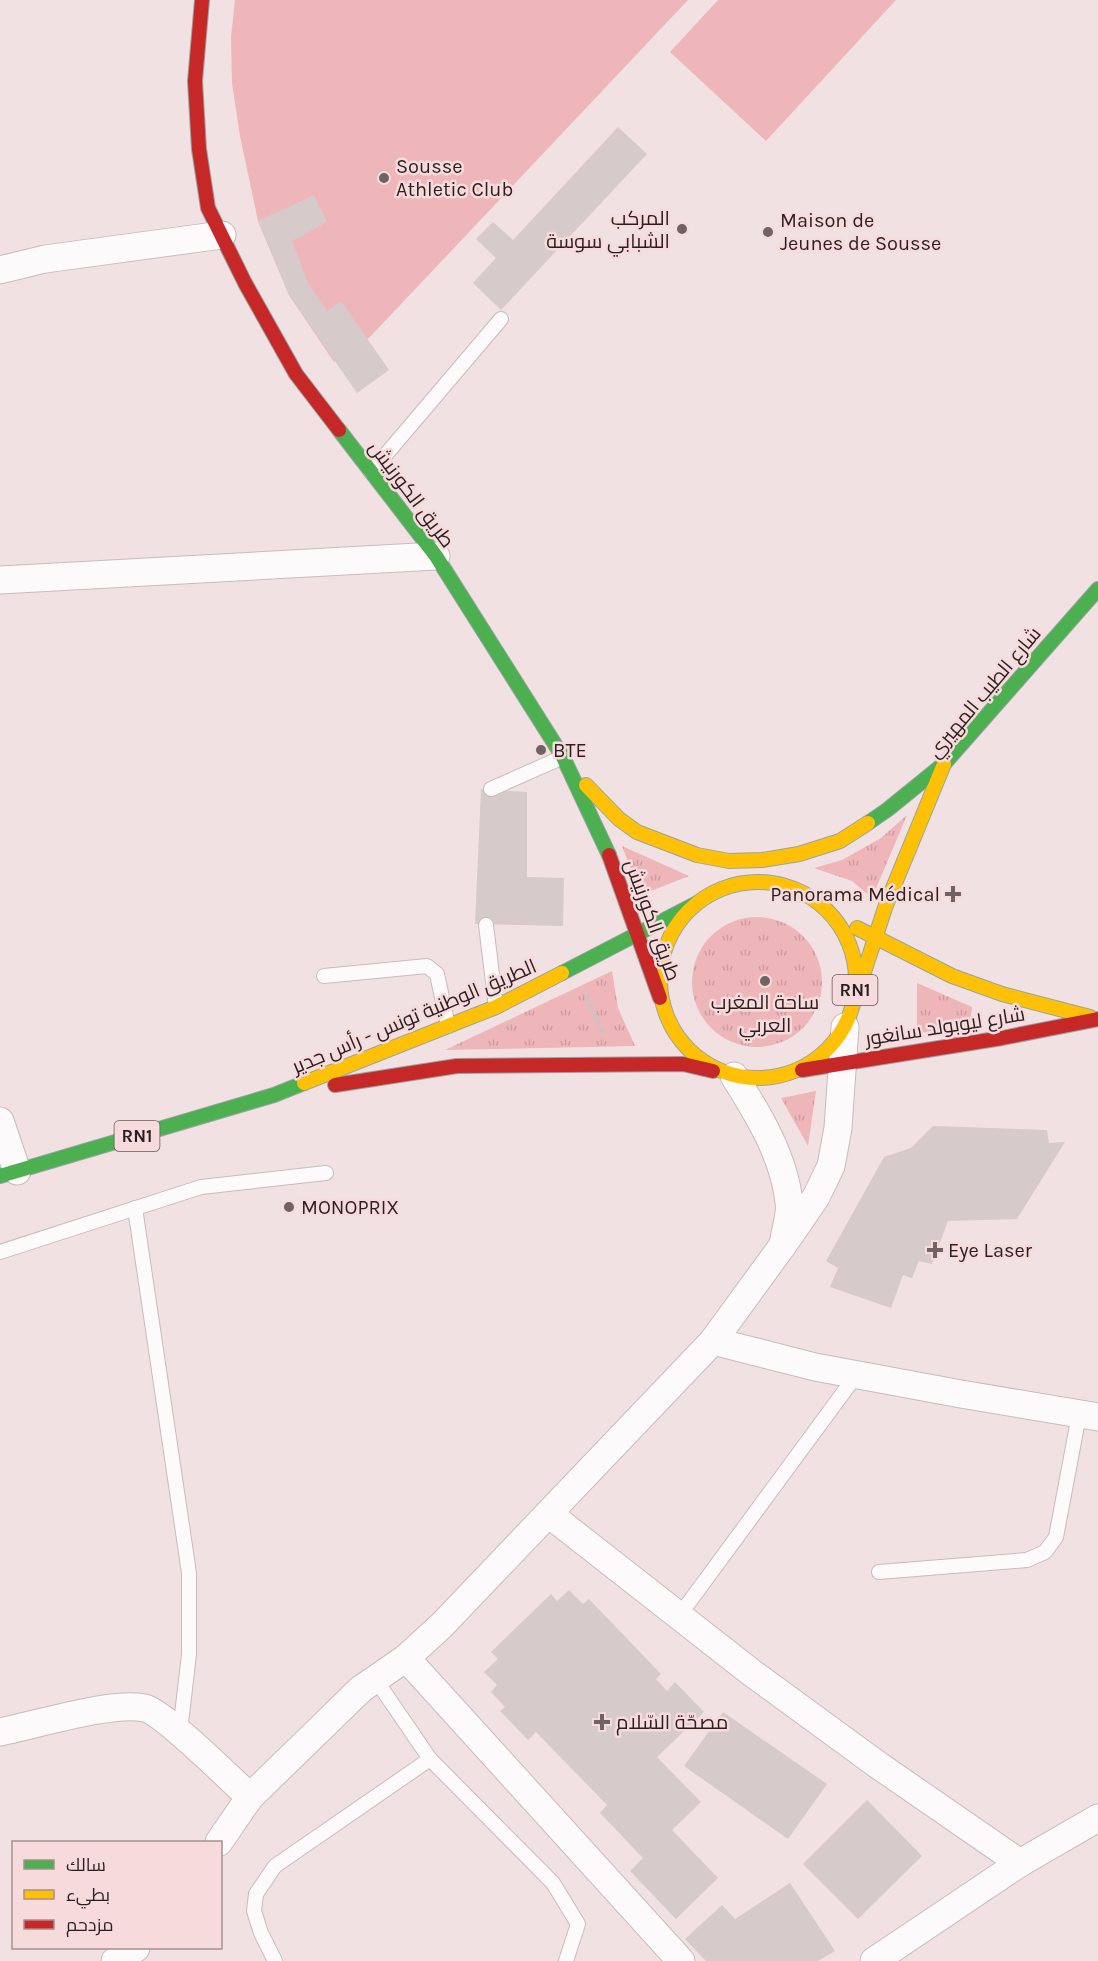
<svg xmlns="http://www.w3.org/2000/svg" width="1098" height="1961" viewBox="0 0 1098 1961" font-family="Karla,Cairo,sans-serif">
  <style>
    .grass { fill: url(#grass-tufts) }
    .park { fill: #efb6ba }
    .building { fill: #d6cacb }
    .lines { fill: none; stroke-linecap: round; stroke-linejoin: round }
    .lane-casing { stroke: #c8bcbd; stroke-width: 16 }
    .street-casing { stroke: #c8bcbd; stroke-width: 29 }
    .fast-casing { stroke: #97a4a1; stroke-width: 16 }
    .slow-casing { stroke: #97a4a1; stroke-width: 16 }
    .jam-casing { stroke: #97a4a1; stroke-width: 16 }
    .path { stroke: #c8c4c4; stroke-width: 4; stroke-dasharray: 6 3; stroke-linecap: butt }
    .lane { stroke: #fdfafb; stroke-width: 14 }
    .street { stroke: #fdfafb; stroke-width: 27 }
    .fast { stroke: #4caf50; stroke-width: 14 }
    .slow { stroke: #ffc107; stroke-width: 14 }
    .jam { stroke: #c62828; stroke-width: 14 }
    .poi-dot { fill: #6f6364; stroke: #f7dbdc; stroke-width: 2 }
    .labels { text-anchor: middle; stroke-width: 5; stroke-linejoin: round; paint-order: stroke }
    .shield { fill: #f7dbdc; stroke: #675758; stroke-width: 1.5 }
    .shield-label { font-size: 18px; font-weight: bold; fill: #291f20 }
    .poi-label { font-size: 20px; fill: #291f20; stroke: #f7dbdc; text-anchor: start }
    .street-label { font-size: 20px; fill: #291f20; stroke: #f7dbdc }
  </style>
  <defs>
    <pattern id="grass-tufts" width="24" height="20" patternUnits="userSpaceOnUse" patternTransform="scale(1.5)"><rect width="24" height="20" fill="#efb6ba"/><path d="M3 7l-1-3M5 7V3M7 7l1-3M15 17l-1-3M17 17v-4M19 17l1-3" fill="none" stroke="#cd9ca0"/></pattern>
  </defs>
  <rect width="100%" height="100%" fill="#f1e1e2"/>
  <!-- grass -->
  <g class="grass">
    <polygon points="907,815 872,898 852,881 814,868 842,860 881,838"/>
    <polygon points="622,846 689,876 641,895"/>
    <circle cx="757" cy="982" r="65"/>
    <polygon points="612,971 618,1008 635,1046 445,1050"/>
    <polygon points="917,983 972,1007 970,1026 917,1033"/>
    <polygon points="816,1091 808,1146 781,1098"/>
  </g>
  <!-- park -->
  <g class="park">
    <polygon points="235,0 688,0 370,337 334,362 289,295 258,221 240,136 232,83 231,37"/>
    <polygon points="718,0 896,0 766,141 670,52"/>
  </g>
  <!-- building -->
  <g class="building">
    <polygon points="618,127 647,154 501,310 473,283 496,258 476,239 493,222 513,240"/>
    <polygon points="314,195 327,222 292,241 309,285 327,311 341,301 389,370 357,393 289,295 258,221"/>
    <polygon points="481,789 527,792 527,877 564,878 563,926 475,924"/>
    <polygon points="933,1126 1047,1130 1049,1143 1065,1142 1017,1219 948,1221 932,1264 919,1261 912,1278 903,1275 891,1308 830,1287 838,1268 826,1261 884,1157 911,1148"/>
    <polygon points="569,1590 583,1604 589,1599 661,1674 656,1679 667,1691 675,1682 704,1712 657,1757 701,1802 672,1830 718,1878 676,1919 630,1871 643,1858 600,1813 607,1805 536,1732 528,1740 500,1711 505,1707 491,1692 497,1685 484,1672 498,1659 491,1652 551,1594 557,1601"/>
    <polygon points="723,1712 827,1784 788,1839 684,1766"/>
    <polygon points="867,1800 922,1856 858,1919 803,1864"/>
    <polygon points="790,1883 835,1951 818,1961 706,1961 685,1939 722,1905 735,1919"/>
  </g>
  <g class="lines">
    <!-- lane casing -->
    <g class="lane-casing">
      <g id="lane">
        <polyline points="371,472 501,319"/>
        <polyline points="491,789 563,757"/>
        <polyline points="486,925 496,1007"/>
        <polyline points="324,976 427,966 437,974 448,1026"/>
        <polyline points="135,1208 189,1573 189,1654 180,1732"/>
        <polyline points="0,1252 201,1187 326,1173"/>
        <polyline points="879,1572 1027,1560 1045,1552 1056,1537 1079,1415"/>
        <polyline points="679,1616 857,1374"/>
        <polyline points="376,1680 430,1759 553,1883 578,1924 566,1961"/>
        <polyline points="275,1961 261,1933 254,1911 256,1894 275,1866 430,1759"/>
      </g>
    </g>
    <!-- street casing -->
    <g class="street-casing">
      <g id="street">
        <polyline points="0,270 45,259 222,235"/>
        <polyline points="0,580 436,556"/>
        <path d="M 734,1076 C 758,1114 784,1156 789,1202 C 791,1213 786,1227 784,1239"/>
        <polyline points="0,1121 17,1171"/>
        <polyline points="713,1341 815,1367 961,1394 1098,1417"/>
        <polyline points="549,1514 752,1673 878,1765 1020,1863"/>
        <polyline points="406,1658 681,1961"/>
        <path d="M 0,1732 C 35,1725 112,1701 145,1708 C 164,1713 231,1780 250,1797"/>
        <polyline points="219,1842 250,1797 361,1689 406,1658 442,1625 713,1341 783,1245 816,1197 831,1166 838,1128 845,1027"/>
        <polyline points="115,1961 136,1948"/>
        <polyline points="874,1961 1020,1863 1098,1818"/>
      </g>
    </g>
    <!-- fast casing -->
    <g class="fast-casing">
      <g id="fast">
        <polyline points="339,430 436,556 563,757 609,855"/>
        <polyline points="944,764 1098,589"/>
        <polyline points="868,823 887,810 940,767"/>
        <polyline points="562,973 697,903"/>
        <polyline points="0,1176 274,1095 304,1083"/>
      </g>
    </g>
    <!-- slow casing -->
    <g class="slow-casing">
      <g id="slow">
        <polyline points="586,785 619,819 637,832 697,855 729,861 762,860 799,854 840,841 868,823"/>
        <circle cx="758" cy="980" r="98"/>
        <polyline points="857,928 952,976 1002,994 1090,1017"/>
        <polyline points="859,987 886,905 944,764"/>
        <polyline points="304,1083 496,1007 562,973"/>
      </g>
    </g>
    <!-- jam casing -->
    <g class="jam-casing">
      <g id="jam">
        <polyline points="202,0 195,81 199,149 208,208 245,283 296,374 339,430"/>
        <polyline points="609,855 660,998"/>
        <polyline points="802,1070 1002,1038 1098,1019"/>
        <polyline points="335,1085 457,1066 683,1064 713,1071"/>
      </g>
    </g>
    <!-- path -->
    <polyline class="path" points="586,996 603,1033"/>
    <!-- lane -->
    <use href="#lane" class="lane"/>
    <!-- street -->
    <use href="#street" class="street"/>
    <!-- fast -->
    <use href="#fast" class="fast"/>
    <!-- slow -->
    <use href="#slow" class="slow"/>
    <!-- jam -->
    <use href="#jam" class="jam"/>
  </g>
  <!-- markers -->
  <g class="poi-dot">
    <circle cx="384" cy="178" r="6"/>
    <circle cx="682" cy="229" r="6"/>
    <circle cx="768" cy="232" r="6"/>
    <circle cx="541" cy="750" r="6"/>
    <path d="M950 885h6v6h6v6h-6v6h-6v-6h-6v-6h6z"/>
    <circle cx="765" cy="981" r="6"/>
    <circle cx="289" cy="1207" r="6"/>
    <path d="M932 1241h6v6h6v6h-6v6h-6v-6h-6v-6h6z"/>
    <path d="M599 1713h6v6h6v6h-6v6h-6v-6h-6v-6h6z"/>
  </g>
  <g class="labels">
    <!-- shield labels -->
    <g class="shield">
      <rect x="832.5" y="975" width="45" height="30" rx="4.5"/>
      <rect x="114.5" y="1121" width="45" height="30" rx="4.5"/>
    </g>
    <g class="shield-label">
      <text x="855" y="996">RN1</text>
      <text x="137" y="1142">RN1</text>
    </g>
    <!-- poi labels -->
    <g class="poi-label">
      <text x="396" y="173">Sousse<tspan x="396" dy="23">Athletic Club</tspan></text>
      <text x="670" y="225" text-anchor="end">المركب<tspan x="670" dy="23">الشبابي سوسة</tspan></text>
      <text x="780" y="227">Maison de<tspan x="780" dy="23">Jeunes de Sousse</tspan></text>
      <text x="553" y="757">BTE</text>
      <text x="940" y="901" text-anchor="end">Panorama Médical</text>
      <text x="765" y="1009" text-anchor="middle">ساحة المغرب<tspan x="765" dy="23">العربي</tspan></text>
      <text x="301" y="1214">MONOPRIX</text>
      <text x="948" y="1257">Eye Laser</text>
      <text x="616" y="1729">مصحّة السّلام</text>
    </g>
    <!-- street labels -->
    <g class="street-label">
      <text transform="translate(412 494) rotate(53)" y="7">طريق الكورنيش</text>
      <text transform="translate(984 692) rotate(-50)" y="7">شارع الطيب المهيري</text>
      <text transform="translate(653 920) rotate(70)" y="7">طريق الكورنيش</text>
      <text transform="translate(414 1016) rotate(-23)" y="7">الطريق الوطنية تونس - رأس جدير</text>
      <text transform="translate(945 1026) rotate(-9)" y="7">شارع ليوبولد سانغور</text>
    </g>
  </g>
  <!-- legend -->
  <rect x="12" y="1841" width="210" height="108" fill="#f7dbdc" stroke="#a59091" stroke-width="1.5"/>
  <rect x="24" y="1860" width="30" height="9" fill="#4caf50" stroke="#a59091" stroke-width="1.5"/>
  <text x="66" y="1871" font-size="18" fill="#291f20">سالك</text>
  <rect x="24" y="1890" width="30" height="9" fill="#ffc107" stroke="#a59091" stroke-width="1.5"/>
  <text x="66" y="1901" font-size="18" fill="#291f20">بطيء</text>
  <rect x="24" y="1920" width="30" height="9" fill="#c62828" stroke="#a59091" stroke-width="1.5"/>
  <text x="66" y="1931" font-size="18" fill="#291f20">مزدحم</text>
</svg>
